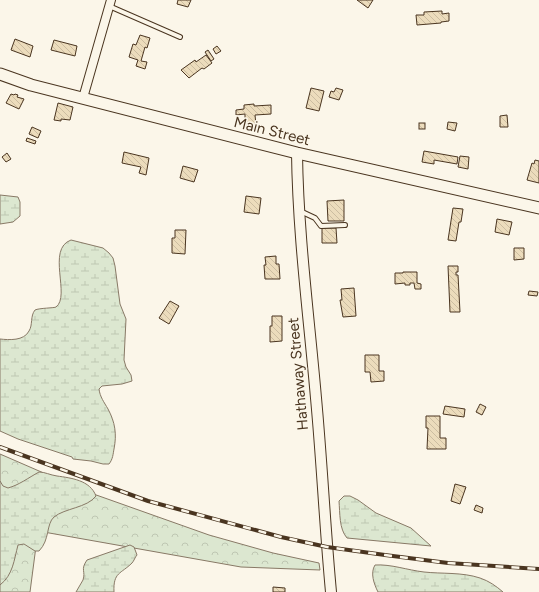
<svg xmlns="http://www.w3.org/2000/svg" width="539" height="592" viewBox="0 0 539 592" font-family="Figtree,sans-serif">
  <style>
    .forest { fill: url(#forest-crowns); stroke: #887966 }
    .wetland { fill: url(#wetland-marsh); stroke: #887966 }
    .building { fill: url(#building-back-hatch); stroke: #4a3520 }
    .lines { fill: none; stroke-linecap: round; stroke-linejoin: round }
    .service-casing { stroke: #4a3520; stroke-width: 6 }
    .minor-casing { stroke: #4a3520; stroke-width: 10 }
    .tertiary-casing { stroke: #4a3520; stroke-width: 12 }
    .secondary-casing { stroke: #4a3520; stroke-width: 13 }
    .service { stroke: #fbf6e9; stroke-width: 4 }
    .minor { stroke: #fbf6e9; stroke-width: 8 }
    .tertiary { stroke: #fbf6e9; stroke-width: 10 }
    .secondary { stroke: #fbf6e9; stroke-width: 11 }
    .rail-casing { stroke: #4a3520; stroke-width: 4 }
    .rail { stroke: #fbf6e9; stroke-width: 2.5; stroke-dasharray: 8; stroke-linecap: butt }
    .labels { text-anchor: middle; stroke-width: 3; stroke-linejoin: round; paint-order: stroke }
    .street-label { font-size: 15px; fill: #4a3520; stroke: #fbf6e9 }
  </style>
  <defs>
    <pattern id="forest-crowns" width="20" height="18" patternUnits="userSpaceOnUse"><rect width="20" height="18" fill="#dce7d0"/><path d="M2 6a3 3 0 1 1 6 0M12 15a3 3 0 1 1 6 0" fill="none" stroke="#bec7b2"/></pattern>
    <pattern id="wetland-marsh" width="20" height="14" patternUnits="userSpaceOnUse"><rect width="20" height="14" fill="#dce7d0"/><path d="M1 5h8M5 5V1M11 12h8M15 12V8" fill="none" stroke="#bec7b2"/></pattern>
    <pattern id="building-back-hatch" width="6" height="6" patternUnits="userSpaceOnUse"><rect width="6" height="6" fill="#ecdcbc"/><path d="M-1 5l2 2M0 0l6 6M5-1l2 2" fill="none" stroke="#ccbda1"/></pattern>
  </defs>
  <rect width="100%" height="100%" fill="#fbf6e9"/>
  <!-- forest -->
  <polygon class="forest" points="0,454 85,491 209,535 273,553 319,563 320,570 241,567 38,531 30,592 0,592"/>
  <!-- wetland -->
  <g class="wetland">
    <polygon points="0,195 18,197 20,202 20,216 13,222 0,224"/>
    <path d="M 71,240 L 103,248 L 109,253 L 113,258 L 115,266 L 120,304 L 126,319 L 124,360 L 126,367 L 131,375 L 132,381 L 122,384 L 102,386 L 99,389 C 100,397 104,402 108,409 C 115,422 117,434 114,449 C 113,454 113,459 109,464 L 103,464 L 91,461 L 73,459 L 72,457 L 18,439 L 0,431 L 0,339 C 9,340 24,341 29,331 C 33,325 30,316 35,310 C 39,308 55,308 56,307 C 71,296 46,249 71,240 Z"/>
    <path d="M 39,472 C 45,472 50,475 57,476 C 71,478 90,480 96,496 C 87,508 65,508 54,517 C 46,524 50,540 39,551 L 35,551 L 24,544 L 18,545 C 14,560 13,575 0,585 L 0,481 L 3,486 L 8,488 C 19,485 28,478 39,472 Z"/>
    <path d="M 344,496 L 350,496 L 358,500 L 376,513 L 411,528 L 431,546 L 347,538 C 339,529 340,513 339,501 Z"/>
    <path d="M 130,545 L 134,547 L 137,555 C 135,557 134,561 132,563 C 121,574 113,572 114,592 L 76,592 C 78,588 81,584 83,580 C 86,571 80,570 87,560 Z"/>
    <path d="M 375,565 C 391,564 407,570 424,572 C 442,574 462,572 480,578 C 489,581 496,586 503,592 L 378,592 C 374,584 370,573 375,565 Z"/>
  </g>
  <!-- building -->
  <g class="building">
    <polygon points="178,0 191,0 188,7 177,4"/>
    <polygon points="357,0 373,0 368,8"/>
    <polygon points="442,11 442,14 449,13 449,21 441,22 441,23 417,25 416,15 424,15 424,12"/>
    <polygon points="140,35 150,38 147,48 145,47 141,61 147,62 145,69 136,66 138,60 129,57 133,44 136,45"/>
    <polygon points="15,39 33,46 30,57 11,50"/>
    <polygon points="54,40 77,46 75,56 51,50"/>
    <polygon points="217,46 221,51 216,54 213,49"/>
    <polygon points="208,50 214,59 211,61 205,52"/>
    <polygon points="206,55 212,63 204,69 202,68 189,78 181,70 195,60 196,62"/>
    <polygon points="311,88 324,91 319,111 306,108"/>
    <polygon points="336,88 343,90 339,100 329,97 331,91 334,92"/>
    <polygon points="11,94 14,95 15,94 18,95 17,97 24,99 19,109 6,103"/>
    <polygon points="58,103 73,107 70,120 61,119 61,121 54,120"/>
    <polygon points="254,104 254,106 271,105 271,114 255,115 256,125 245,125 245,114 236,115 236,110 244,109 244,105"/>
    <polygon points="507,115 508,127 500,127 500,116"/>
    <polygon points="448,122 457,123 455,131 447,129"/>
    <rect x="419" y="123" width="6" height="6"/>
    <polygon points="32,127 41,131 38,138 29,134"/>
    <polygon points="27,138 36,141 35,144 26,141"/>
    <polygon points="424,151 458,157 457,164 434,160 434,164 422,162"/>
    <polygon points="124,152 149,158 146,175 139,173 141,167 122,163"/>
    <polygon points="7,153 11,159 6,162 2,157"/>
    <polygon points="460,156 469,157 468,169 458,167"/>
    <polygon points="535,160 539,161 539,183 527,180 532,163 534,164"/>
    <polygon points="183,166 198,170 194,182 180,178"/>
    <polygon points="246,196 261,198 259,214 244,212"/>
    <polygon points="344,200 344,221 328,221 327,201"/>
    <polygon points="453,208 463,209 461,222 459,222 456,241 448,240"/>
    <polygon points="497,219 512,222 509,235 495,232"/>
    <polygon points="322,228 336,228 337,243 322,243"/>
    <polygon points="175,230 186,230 185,254 172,253 172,238 175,238"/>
    <polygon points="514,248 524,248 524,259 514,260"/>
    <polygon points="276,256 276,264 279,264 280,279 265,279 264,265 266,265 265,257"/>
    <polygon points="448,266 458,266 458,272 456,272 456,275 458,275 460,312 450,312"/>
    <polygon points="403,272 417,272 417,283 421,284 421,289 415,289 414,283 410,283 410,285 405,285 405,283 395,284 395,273 403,273"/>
    <polygon points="354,288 356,316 343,317 340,300 342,300 341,289"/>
    <polygon points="529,291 538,292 537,296 528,295"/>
    <polygon points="170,301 179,306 169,324 159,318"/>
    <polygon points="272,316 282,316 282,341 270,342 270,326 272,326"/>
    <polygon points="365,355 379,355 379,371 384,371 384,381 371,382 370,372 365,372"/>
    <polygon points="480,404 486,407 482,415 476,412"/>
    <polygon points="445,406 465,409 464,417 443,414"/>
    <polygon points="426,416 440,416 440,438 446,438 446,449 427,449 428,428 426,428"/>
    <polygon points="455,484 466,487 460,504 451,501"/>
    <polygon points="476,505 483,508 482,513 474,510"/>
    <polygon points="273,587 285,588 285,592 273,592"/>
  </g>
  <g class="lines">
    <!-- service casing -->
    <g class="service-casing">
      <g id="service">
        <polyline points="109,6 180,37"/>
        <polyline points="300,211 315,218 321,226 345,225"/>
      </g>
    </g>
    <!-- minor casing -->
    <g class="minor-casing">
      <polyline id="minor" points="83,98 111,0"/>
    </g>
    <!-- tertiary casing -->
    <g class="tertiary-casing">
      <path id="tertiary" d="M 297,153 C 298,235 309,317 316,398 C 322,463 325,528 331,592"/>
    </g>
    <!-- secondary casing -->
    <g class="secondary-casing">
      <polyline id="secondary" points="0,74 31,85 297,153 539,208"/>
    </g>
    <!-- service -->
    <use href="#service" class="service"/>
    <!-- minor -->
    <use href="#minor" class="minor"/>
    <!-- tertiary -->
    <use href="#tertiary" class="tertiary"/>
    <!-- secondary -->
    <use href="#secondary" class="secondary"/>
    <!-- rail casing -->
    <g class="rail-casing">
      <polyline id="rail" points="0,447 148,501 281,537 327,547 385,555 448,563 539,569"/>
    </g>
    <!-- rail -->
    <use href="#rail" class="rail"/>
  </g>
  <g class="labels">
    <!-- street labels -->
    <g class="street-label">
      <text transform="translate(272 131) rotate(14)" y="5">Main Street</text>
      <text transform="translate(298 374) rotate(-95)" y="5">Hathaway Street</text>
    </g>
  </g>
</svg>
